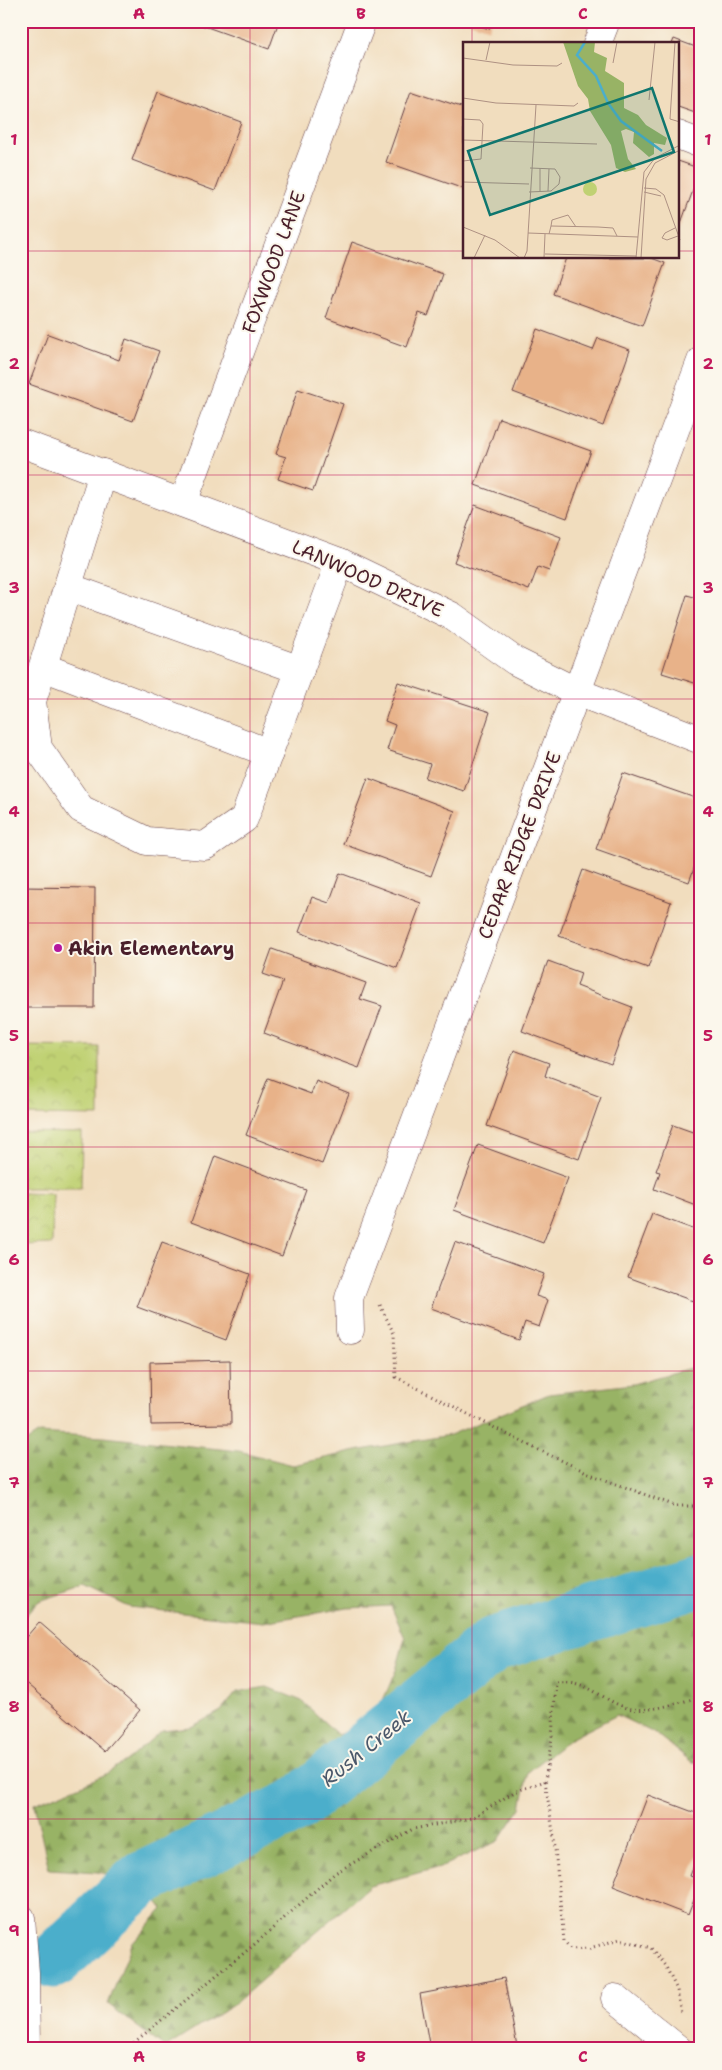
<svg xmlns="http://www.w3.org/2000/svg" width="722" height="2070" viewBox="0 0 722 2070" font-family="'Shantell Sans',sans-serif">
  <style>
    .forest { fill: url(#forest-firs); stroke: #716948 }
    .park { fill: url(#park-crowns); stroke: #85784f }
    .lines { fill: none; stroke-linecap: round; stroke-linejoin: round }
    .river { stroke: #4caecb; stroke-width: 55 }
    .building { fill: #e8b289 }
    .minor-casing { stroke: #633c41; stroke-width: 29 }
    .path { stroke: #633c41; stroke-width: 3; stroke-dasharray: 1 4; stroke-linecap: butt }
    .minor { stroke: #fff; stroke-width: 28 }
    .grid { fill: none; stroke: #c2185b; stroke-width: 1; stroke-opacity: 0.55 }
    .poi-dot { fill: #b5179e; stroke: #fbf7ec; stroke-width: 2 }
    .labels { text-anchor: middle; stroke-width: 4; stroke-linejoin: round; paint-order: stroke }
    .street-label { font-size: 19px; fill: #4a1f2b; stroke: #fbf7ec }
    .poi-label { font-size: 19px; font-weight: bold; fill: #4a1f2b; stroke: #fbf7ec; text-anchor: start }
    .water-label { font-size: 20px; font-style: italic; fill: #4b586b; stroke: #fbf7ec }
    .inset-river { fill: none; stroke: #4caecb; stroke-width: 2.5 }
    .inset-road { fill: none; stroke: #ae9183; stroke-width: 1 }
    .view { fill: #0f766e; fill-opacity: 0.15; stroke: #0f766e; stroke-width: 2.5 }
    .inset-edge { fill: none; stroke: #4a1f2b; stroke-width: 2.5 }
    .neatline { fill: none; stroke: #c2185b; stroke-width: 2 }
    .grid-label { font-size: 16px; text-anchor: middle; font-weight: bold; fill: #c2185b }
  </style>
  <defs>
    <pattern id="forest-firs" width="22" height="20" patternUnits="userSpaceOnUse" patternTransform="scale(1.25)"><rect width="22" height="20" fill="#98b365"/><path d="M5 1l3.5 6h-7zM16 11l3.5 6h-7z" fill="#7e9153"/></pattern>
    <pattern id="park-crowns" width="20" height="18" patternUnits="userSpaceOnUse" patternTransform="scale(1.25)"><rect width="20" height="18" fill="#c0d173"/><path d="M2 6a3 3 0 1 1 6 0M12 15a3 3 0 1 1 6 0" fill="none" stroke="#a6b364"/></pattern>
  </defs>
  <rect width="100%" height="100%" fill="#fbf7ec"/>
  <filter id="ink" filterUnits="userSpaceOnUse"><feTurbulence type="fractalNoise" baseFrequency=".02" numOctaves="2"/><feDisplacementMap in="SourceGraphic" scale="10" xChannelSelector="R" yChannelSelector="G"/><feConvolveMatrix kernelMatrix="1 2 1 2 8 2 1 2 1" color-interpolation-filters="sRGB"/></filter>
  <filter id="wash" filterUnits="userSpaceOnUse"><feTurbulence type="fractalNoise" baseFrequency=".0096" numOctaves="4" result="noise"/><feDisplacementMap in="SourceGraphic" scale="20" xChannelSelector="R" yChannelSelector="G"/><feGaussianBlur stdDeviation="1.12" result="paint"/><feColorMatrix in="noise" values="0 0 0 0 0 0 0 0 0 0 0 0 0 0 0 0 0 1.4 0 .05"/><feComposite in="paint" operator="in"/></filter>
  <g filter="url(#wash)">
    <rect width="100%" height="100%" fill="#f1ddbe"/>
    <!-- forest -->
    <polygon class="forest" points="701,1365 701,1762 692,1762 656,1734 617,1715 570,1739 528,1772 521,1808 498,1841 440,1867 370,1886 233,2005 165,2048 108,2004 132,1944 163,1909 140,1880 97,1872 49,1869 34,1804 72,1789 104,1775 129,1759 162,1730 191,1727 221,1711 237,1692 267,1687 302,1701 338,1735 378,1712 396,1670 405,1638 391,1606 347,1608 263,1622 129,1607 85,1586 39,1601 21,1620 21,1445 39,1433 103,1437 239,1451 293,1465 361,1450 450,1435 549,1394 633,1384"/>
    <!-- park -->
    <g class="park">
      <polygon points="21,1046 99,1047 99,1116 21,1115"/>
      <polygon points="21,1132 82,1133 81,1188 21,1188"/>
      <polygon points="21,1193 53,1194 52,1244 21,1245"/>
    </g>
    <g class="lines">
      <!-- river -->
      <polyline class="river" points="54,1961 140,1880 297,1805 494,1644 701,1580"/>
    </g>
    <g id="blocks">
      <!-- building -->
      <g class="building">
        <polygon points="190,21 279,21 269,49"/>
        <polygon points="467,21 491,21 489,29"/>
        <polygon points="674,39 701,49 701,115 678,107 678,44 672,44"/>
        <polygon points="411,90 464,108 464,189 386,162"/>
        <polygon points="158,91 241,122 215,191 132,160"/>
        <polygon points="678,161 701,169 678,231"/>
        <polygon points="352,242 443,274 428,316 419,313 407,347 326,318"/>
        <polygon points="566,258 651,258 665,263 642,326 553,294"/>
        <polygon points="537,329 593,350 598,338 630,350 603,426 513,392"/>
        <polygon points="48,334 119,360 126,339 159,351 133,421 29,384"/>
        <polygon points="298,389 343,404 313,491 278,479 286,457 276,454"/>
        <polygon points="499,418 591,451 567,518 475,485"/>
        <polygon points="475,505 561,537 549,571 538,567 529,590 454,562"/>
        <polygon points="687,595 701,599 701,685 662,673"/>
        <polygon points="398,682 490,712 464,791 425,778 430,764 387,750 395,725 385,721"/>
        <polygon points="623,773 701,800 701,849 689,882 596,849"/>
        <polygon points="368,778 455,811 431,876 343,844"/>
        <polygon points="583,870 671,902 648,968 559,936"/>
        <polygon points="340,873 421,903 397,968 299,932 312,897 329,903"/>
        <polygon points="21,887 95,888 94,1008 21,1008"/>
        <polygon points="272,949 366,983 360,999 382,1006 359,1068 264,1033 283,981 263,974"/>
        <polygon points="548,961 581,973 577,986 632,1007 611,1064 522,1031"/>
        <polygon points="701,1045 701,1067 694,1064"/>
        <polygon points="514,1050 549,1063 545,1076 601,1097 579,1159 487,1126"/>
        <polygon points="268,1078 311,1094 316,1081 349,1094 322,1164 246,1135"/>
        <polygon points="701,1079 701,1095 695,1093"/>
        <polygon points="673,1125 701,1135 701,1207 654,1189 660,1172 656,1171"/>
        <polygon points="478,1145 568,1178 543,1243 454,1210"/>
        <polygon points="215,1156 306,1190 282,1256 191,1222"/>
        <polygon points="652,1214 701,1232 701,1304 628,1277"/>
        <polygon points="162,1242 250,1274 226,1340 137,1307"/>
        <polygon points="455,1242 544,1274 536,1296 548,1300 539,1327 525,1322 519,1340 431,1308"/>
        <polygon points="230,1360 231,1424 151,1425 150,1362"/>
        <polygon points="39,1622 140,1710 105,1751 21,1679 21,1643"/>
        <polygon points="648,1795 701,1815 701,1846 690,1876 701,1880 701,1882 688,1915 613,1886"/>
        <polygon points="504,1978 517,2046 502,2049 430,2049 420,1994"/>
      </g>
    </g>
  </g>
  <g filter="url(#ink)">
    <use href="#blocks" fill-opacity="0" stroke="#633c41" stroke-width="1"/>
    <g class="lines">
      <!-- minor casing -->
      <g class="minor-casing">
        <g id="minor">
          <polyline points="597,44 606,21"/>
          <polyline points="678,135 701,144"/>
          <polyline points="21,443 340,562 452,616 515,661 577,692 701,740"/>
          <polyline points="103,473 32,701 38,748 81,809 147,841 205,846 244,819 340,562"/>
          <polyline points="183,503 362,21"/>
          <polyline points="68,587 300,670"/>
          <polyline points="43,667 269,753"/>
          <polyline points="350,1330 349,1298 701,361"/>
          <polyline points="21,1918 25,1973 26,2049"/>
          <polyline points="615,1998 678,2049"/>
        </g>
      </g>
      <!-- path -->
      <g class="path">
        <polyline points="380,1305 394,1334 396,1377 528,1445 595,1476 676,1506 701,1506"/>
        <polyline points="545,1781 554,1838 564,1941 571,1949 590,1948 620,1939 651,1948 666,1967 677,1990 681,2013"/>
        <path d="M 126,2049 L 255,1944 L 335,1873 L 413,1829 L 472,1818 L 514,1792 L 545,1781 L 552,1737 L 556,1682 C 586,1679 599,1698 624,1707 C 647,1715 678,1702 701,1697"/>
      </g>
      <!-- minor -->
      <use href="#minor" class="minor"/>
    </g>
  </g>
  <!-- grid -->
  <path class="grid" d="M 250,21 L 250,2049M 472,21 L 472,44M 21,251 L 464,251M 678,251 L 701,251M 472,258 L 472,2049M 21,475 L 701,475M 21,699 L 701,699M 21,923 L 701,923M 21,1147 L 701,1147M 21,1371 L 701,1371M 21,1595 L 701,1595M 21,1819 L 701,1819"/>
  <!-- markers -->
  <circle class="poi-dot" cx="58" cy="948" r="5"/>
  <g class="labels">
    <!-- street labels -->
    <g class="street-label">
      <text transform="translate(273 262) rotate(-70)" y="7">FOXWOOD LANE</text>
      <text transform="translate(368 578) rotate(24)" y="7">LANWOOD DRIVE</text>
      <text transform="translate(519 845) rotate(-69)" y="7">CEDAR RIDGE DRIVE</text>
    </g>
    <!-- poi labels -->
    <g class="poi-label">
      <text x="68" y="955">Akin Elementary</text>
    </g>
    <!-- water labels -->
    <g class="water-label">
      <text transform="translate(366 1748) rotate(-39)" y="7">Rush Creek</text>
    </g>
  </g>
  <!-- overview -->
  <g transform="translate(463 42)">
    <rect width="216" height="216" fill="#f1ddbe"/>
    <path d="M120 147a7 7 0 1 1 14 0a7 7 0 1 1-14 0Z" fill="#c0d173"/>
    <path d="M 100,0 L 132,0 L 131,10 L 144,16 L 142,29 L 161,41 L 161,66 L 175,73 L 183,83 L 204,96 L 202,103 L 191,101 L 191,112 L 186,115 L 170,101 L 171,90 L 163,87 L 158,89 L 165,117 L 173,127 L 162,130 L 153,126 L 148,103 L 127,69 L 125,57 L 115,44 Z" fill="#98b365"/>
    <path class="inset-river" d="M 122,0 L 114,13 L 133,34 L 145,61 L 158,79 L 199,109"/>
    <path class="inset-road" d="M 212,0 L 207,77 L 217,80M 0,16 L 50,23 L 94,24 L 99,21M 23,18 L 27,0M 150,21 L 154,0M 0,56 L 33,61 L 111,64 L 115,61M 186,58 L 192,0M 0,77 L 17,78 L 20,82 L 18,117 L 0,119M 0,98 L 134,102M 0,140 L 66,142M 181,146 L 193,147 L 201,153 L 217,198M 77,149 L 77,126M 85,149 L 86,127M 66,150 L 88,149 L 96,142 L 97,135 L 92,127 L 67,126M 181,150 L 198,154M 88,184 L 89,178 L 105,173 L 113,185M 0,185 L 32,198 L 57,216M 212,186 L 202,191 L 199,196 L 204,198 L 215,194M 65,191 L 175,195M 86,192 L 88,184 L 135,185 L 150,186 L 154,194M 82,212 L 173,214M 11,216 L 22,193M 61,216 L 64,209 L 73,63M 81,216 L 82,192M 173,216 L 181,130 L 192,116 L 217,103M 178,216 L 183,137 L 192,121 L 217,108"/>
    <path class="view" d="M 189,46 L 211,110 L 27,173 L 5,109 Z"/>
    <rect width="216" height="216" class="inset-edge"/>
  </g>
  <!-- margin -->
  <rect width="722" height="2070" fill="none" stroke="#fbf7ec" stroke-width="55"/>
  <rect x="28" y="28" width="666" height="2014" class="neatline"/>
  <g class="grid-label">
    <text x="139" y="19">A</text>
    <text x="361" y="19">B</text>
    <text x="583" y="19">C</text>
    <text x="14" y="145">1</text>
    <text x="708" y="145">1</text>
    <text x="14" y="369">2</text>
    <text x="708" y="369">2</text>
    <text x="14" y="593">3</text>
    <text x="708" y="593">3</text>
    <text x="14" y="817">4</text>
    <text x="708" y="817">4</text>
    <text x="14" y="1041">5</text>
    <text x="708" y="1041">5</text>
    <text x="14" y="1265">6</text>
    <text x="708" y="1265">6</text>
    <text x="14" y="1488">7</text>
    <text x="708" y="1488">7</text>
    <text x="14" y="1712">8</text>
    <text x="708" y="1712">8</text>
    <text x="14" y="1936">9</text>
    <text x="708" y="1936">9</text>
    <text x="139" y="2062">A</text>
    <text x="361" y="2062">B</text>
    <text x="583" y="2062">C</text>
  </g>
</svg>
